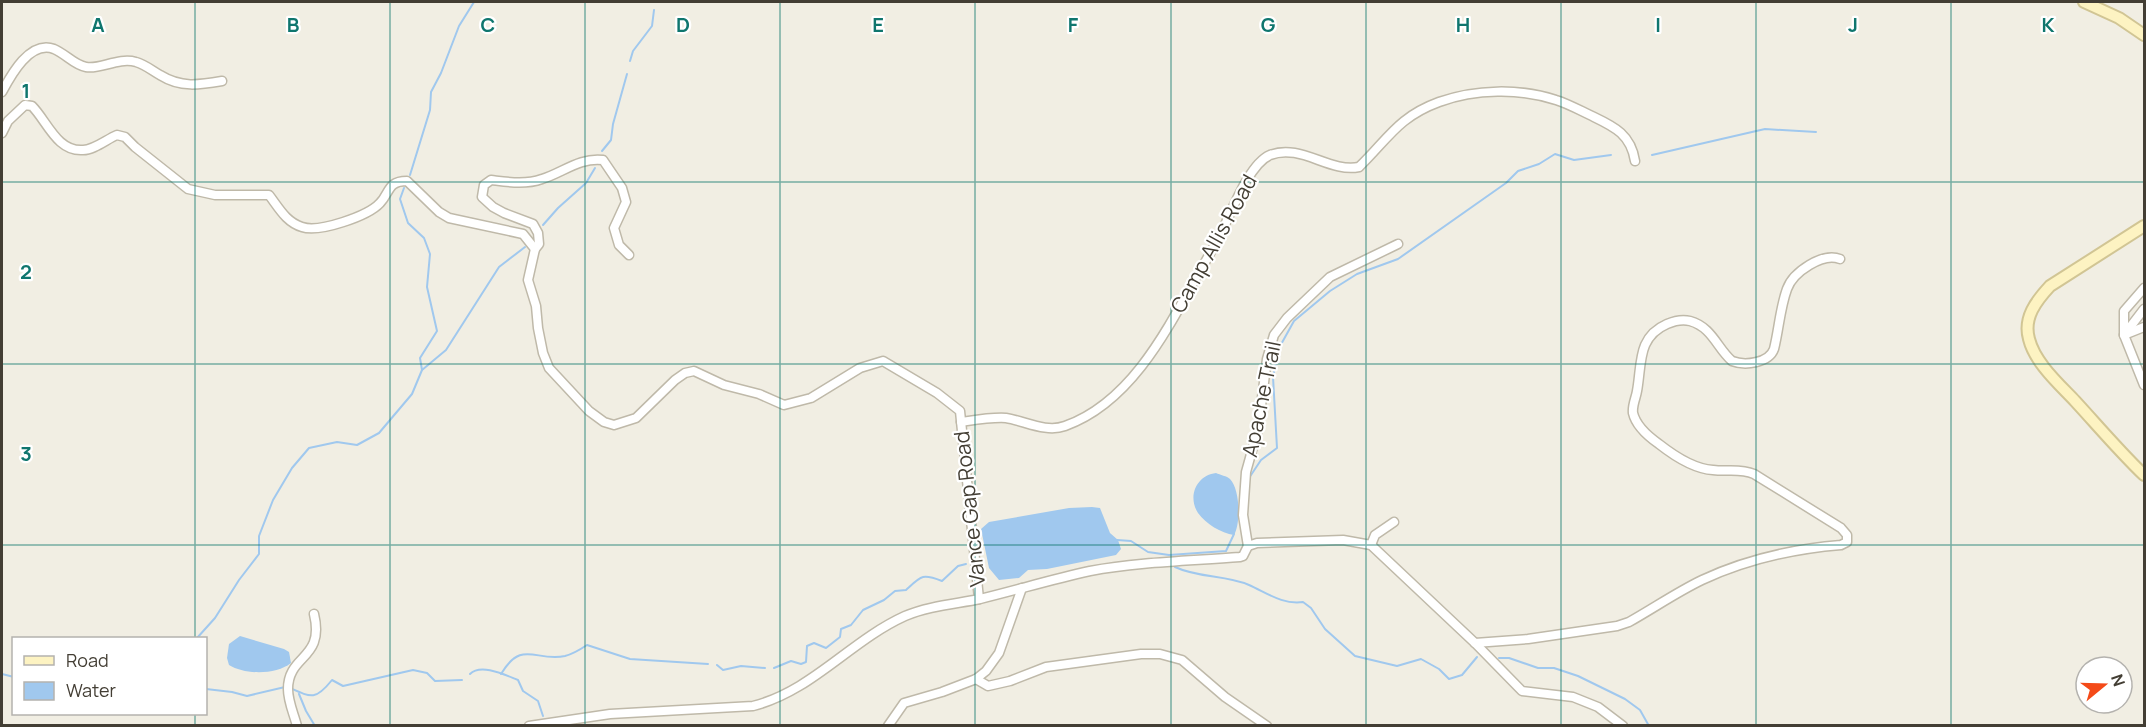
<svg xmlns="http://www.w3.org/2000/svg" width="2146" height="727" viewBox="0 0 2146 727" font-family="Manrope,sans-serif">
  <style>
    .water { fill: #a0c8ee }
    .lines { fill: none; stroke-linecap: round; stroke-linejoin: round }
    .stream { stroke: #a0c8ee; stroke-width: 2 }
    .street-casing { stroke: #bfb9a9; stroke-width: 11 }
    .secondary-casing { stroke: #d1c594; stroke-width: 14 }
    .street { stroke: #fff; stroke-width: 8 }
    .secondary { stroke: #fdf3c2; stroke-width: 10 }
    .grid { fill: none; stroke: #0f766e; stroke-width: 1.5; stroke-opacity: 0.55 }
    .labels { text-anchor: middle; stroke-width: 4.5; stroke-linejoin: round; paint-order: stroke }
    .street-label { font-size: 21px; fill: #433e34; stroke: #fff }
    .grid-label { font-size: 20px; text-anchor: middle; font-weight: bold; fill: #0f766e; stroke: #fff; stroke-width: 4.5; stroke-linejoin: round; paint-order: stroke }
  </style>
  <rect width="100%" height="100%" fill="#f1eee3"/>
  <!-- water -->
  <g class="water">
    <path d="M 1216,473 C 1220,475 1227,476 1230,479 C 1240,489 1241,523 1234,535 C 1221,533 1206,524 1198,513 C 1187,496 1197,475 1216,473 Z"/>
    <polygon points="1092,507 1100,508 1110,533 1118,540 1121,549 1116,555 1047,569 1028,570 1019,578 999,580 989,568 981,529 989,522 1069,508"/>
    <path d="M 240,636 L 284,649 L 289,652 L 291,663 C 276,675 245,675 229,665 L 227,658 L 229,644 Z"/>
  </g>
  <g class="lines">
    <!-- stream -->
    <g class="stream">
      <polyline points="630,61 633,51 652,26 654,10"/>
      <polyline points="602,151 611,140 613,124 627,74"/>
      <polyline points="1652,155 1765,129 1816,132"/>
      <polyline points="410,175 430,110 431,92 441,73 459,26 474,2"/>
      <polyline points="404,188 400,199 408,223 424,238 430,254 427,287 437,331 420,358 422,370"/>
      <polyline points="543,225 558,208 586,183 595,168"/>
      <polyline points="1249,478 1261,460 1277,448 1273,377 1279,348 1294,321 1330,291 1357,274 1398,259 1506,183 1518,171 1539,164 1555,154 1574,160 1611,155"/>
      <polyline points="1117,540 1131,541 1148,552 1169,555 1226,551 1234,534"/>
      <path d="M 1175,567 C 1198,578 1226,575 1249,585 C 1267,593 1283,605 1303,602 L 1311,608 L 1325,629 L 1355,656 L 1397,666 L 1421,659 L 1439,669 L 1449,679 L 1462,675 L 1477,657"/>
      <polyline points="197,638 215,618 239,580 259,554 259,536 273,500 292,468 309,448 337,442 357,445 379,433 412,394 422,370 446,350 499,267 525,247"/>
      <polyline points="1499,658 1509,658 1538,668 1554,668 1578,676 1625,699 1640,710 1649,726"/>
      <polyline points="717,665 723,670 741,666 765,668"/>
      <path d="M 774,668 L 791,661 L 801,664 L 806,662 L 807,646 L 814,643 L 826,648 L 840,637 L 841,629 L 851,625 L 863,610 L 884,600 L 895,591 L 906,590 C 921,576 922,573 942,581 L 958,566 L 966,564"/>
      <polyline points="2,674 14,677"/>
      <path d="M 470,674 C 481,663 505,675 518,680 L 523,691 L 538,701 L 543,716"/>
      <path d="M 501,674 C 522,639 535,662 565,656 C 573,654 581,649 587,645 L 630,659 L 708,664"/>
      <path d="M 290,688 C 312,698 316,700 332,680 L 343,686 L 413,670 L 427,673 L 435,681 L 462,680"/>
      <polyline points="206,689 232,692 247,696 285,687"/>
      <polyline points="299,694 306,711 315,726"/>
    </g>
    <!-- street casing -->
    <g class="street-casing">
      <g id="street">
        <path d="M 2,92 C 11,75 30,40 54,49 C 66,54 74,65 86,67 C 100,70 118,57 136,62 C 144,64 153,71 160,75 C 181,88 199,85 222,81"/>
        <path d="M 2,133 L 8,121 L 25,105 L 32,106 C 47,121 57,152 83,150 C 94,150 107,139 117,135 L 125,137 L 135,147 L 188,189 L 215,195 L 269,195 C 279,208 286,222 302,227 C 319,233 368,216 380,203 C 390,193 387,181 407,181 L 439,212 L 449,218 L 523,234 L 535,249 L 528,280 L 536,306 L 538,328 L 543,353 L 549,368 L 589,411 L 604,422 L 614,425 L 636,418 L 675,380 L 685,373 L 694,371 L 724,385 L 759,394 L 784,405 L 811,398 L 860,368 L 883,361 L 937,393 L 960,411 L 979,599"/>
        <path d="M 535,249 L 539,244 L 538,233 L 533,224 L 504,213 L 493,207 L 482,197 L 484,185 L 491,180 C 508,182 525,185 542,179 C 562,173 580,157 603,160 L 622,188 L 626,202 L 614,228 L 619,245 L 629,255"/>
        <polyline points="2144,288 2124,311 2124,335 2144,327"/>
        <polyline points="2144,309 2124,335 2144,385"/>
        <path d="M 961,422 C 975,420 992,417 1006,418 C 1025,421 1046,433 1065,426 C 1127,404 1163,338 1193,283 C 1203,266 1213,249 1222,231 C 1232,211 1249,164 1270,155 C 1301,143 1329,173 1359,167 C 1388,139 1398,117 1439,102 C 1475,89 1520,88 1556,100 C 1569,104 1581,111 1594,117 C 1615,127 1631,135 1635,161"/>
        <polyline points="1371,545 1375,535 1394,522"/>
        <polyline points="1248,546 1243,515 1246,472 1258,429 1267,359 1274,335 1287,318 1330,277 1398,244"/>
        <path d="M 1475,643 L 1528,639 L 1617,626 L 1629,622 C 1654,608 1677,592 1702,580 C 1747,559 1792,549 1841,545 L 1847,542 L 1847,535 L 1841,528 L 1754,474 C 1740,468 1727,472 1713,470 C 1695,469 1673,455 1659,444 C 1649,437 1636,426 1633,413 C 1632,405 1636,398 1637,391 C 1642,364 1637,337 1667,324 C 1674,321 1682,319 1690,321 C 1712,327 1717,348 1732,361 C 1745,366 1769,363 1774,349 C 1779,329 1780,308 1787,289 C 1793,272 1823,252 1840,259"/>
        <polyline points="976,679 988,686 1010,681 1046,667 1141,654 1160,654 1182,660 1225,697 1267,726"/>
        <path d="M 297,726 C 294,714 288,702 288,689 C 288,654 325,660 314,614"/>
        <path d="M 529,726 L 610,714 L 753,706 C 812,691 850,641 905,616 C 928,606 955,604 980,599 C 1017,590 1053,579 1090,571 C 1139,562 1190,561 1240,557 L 1243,556 L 1248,546 L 1257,543 L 1343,540 L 1371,545 L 1475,643 L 1522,691 L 1573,697 L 1598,707 L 1623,726"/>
        <polyline points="888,726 904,703 942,692 976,679 986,671 999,653 1022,588"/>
      </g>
    </g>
    <!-- secondary casing -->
    <g class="secondary-casing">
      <g id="secondary">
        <polyline points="2084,2 2119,18 2144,35"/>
        <path d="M 2144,226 L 2050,286 C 2036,301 2023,318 2029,339 C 2035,363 2059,384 2075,401 C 2098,426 2120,452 2144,475"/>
      </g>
    </g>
    <!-- street -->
    <use href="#street" class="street"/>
    <!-- secondary -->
    <use href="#secondary" class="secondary"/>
  </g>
  <!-- grid -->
  <path class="grid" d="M 195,2 L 195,638M 390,2 L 390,726M 585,2 L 585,726M 780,2 L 780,726M 975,2 L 975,726M 1171,2 L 1171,726M 1366,2 L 1366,726M 1561,2 L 1561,726M 1756,2 L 1756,726M 1951,2 L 1951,726M 2,182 L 2144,182M 2,364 L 2144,364M 2,545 L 2144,545M 195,714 L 195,726"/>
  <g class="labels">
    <!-- street labels -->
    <g class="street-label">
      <text transform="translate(1214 244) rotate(-61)" y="7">Camp Allis Road</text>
      <text transform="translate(1262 399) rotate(-78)" y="7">Apache Trail</text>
      <text transform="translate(970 509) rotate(-96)" y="7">Vance Gap Road</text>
    </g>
  </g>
  <g class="grid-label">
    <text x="98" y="32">A</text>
    <text x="293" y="32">B</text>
    <text x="488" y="32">C</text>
    <text x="683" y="32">D</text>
    <text x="878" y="32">E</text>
    <text x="1073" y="32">F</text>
    <text x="1268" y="32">G</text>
    <text x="1463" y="32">H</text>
    <text x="1658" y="32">I</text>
    <text x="1853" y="32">J</text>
    <text x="2048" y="32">K</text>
    <text x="26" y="98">1</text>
    <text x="26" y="279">2</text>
    <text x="26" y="461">3</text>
  </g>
  <!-- border -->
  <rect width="2146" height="727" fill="none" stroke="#433e34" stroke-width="6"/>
  <!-- legend -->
  <rect x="12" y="637" width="195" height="78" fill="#ffffff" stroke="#b4b2ae" stroke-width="1.5"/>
  <rect x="24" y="656" width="30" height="9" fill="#fdf3c2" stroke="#b4b2ae" stroke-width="1.5"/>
  <text x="66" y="667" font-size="18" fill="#433e34">Road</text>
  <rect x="24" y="682" width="30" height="18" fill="#a0c8ee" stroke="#b4b2ae" stroke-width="1.5"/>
  <text x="66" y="697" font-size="18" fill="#433e34">Water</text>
  <!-- north arrow -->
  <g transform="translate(2104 685) rotate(71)"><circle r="28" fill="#ffffff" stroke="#b4b2ae" stroke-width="1.5"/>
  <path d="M0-4.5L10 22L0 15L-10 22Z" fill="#f44a18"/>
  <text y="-9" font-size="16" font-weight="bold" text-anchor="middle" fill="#433e34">N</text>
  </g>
</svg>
